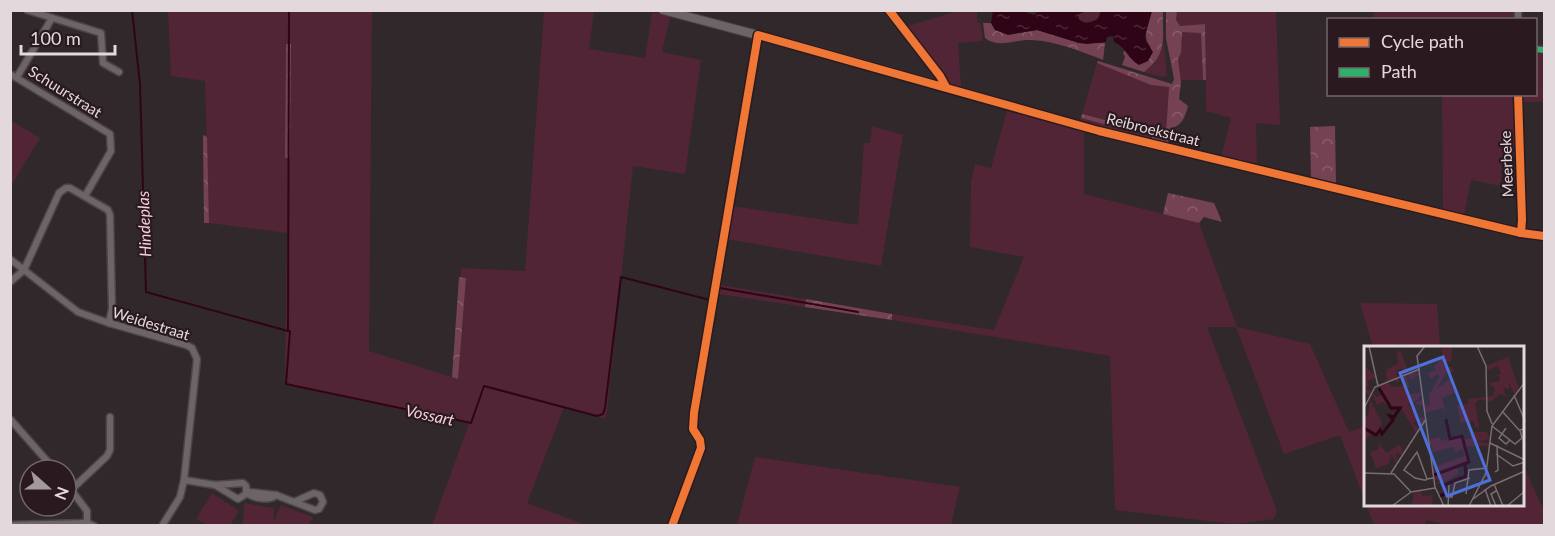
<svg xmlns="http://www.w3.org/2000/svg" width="1555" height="536" viewBox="0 0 1555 536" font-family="Lato,sans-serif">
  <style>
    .grass { fill: #522536; fill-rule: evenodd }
    .forest { fill: url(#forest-crowns) }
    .water { fill: url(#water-ripples) }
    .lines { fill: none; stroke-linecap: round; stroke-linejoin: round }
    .stream { stroke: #2e0416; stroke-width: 2 }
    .minor-casing { stroke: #4c4547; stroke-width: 9 }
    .tertiary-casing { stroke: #4c4547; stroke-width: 10 }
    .minor { stroke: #6c6466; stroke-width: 6 }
    .tertiary { stroke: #6c6466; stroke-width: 8 }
    .quiet { stroke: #2db169; stroke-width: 6; stroke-dasharray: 12 6; stroke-linecap: butt }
    .cycleway-casing { stroke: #2a1a1f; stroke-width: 11 }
    .cycleway { stroke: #f07635; stroke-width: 8 }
    .labels { text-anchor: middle; stroke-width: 4.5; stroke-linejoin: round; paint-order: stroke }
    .street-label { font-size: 15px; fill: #e3d8db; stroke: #2a1a1f }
    .water-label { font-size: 16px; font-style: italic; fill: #f5cfda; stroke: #2a1a1f }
    .inset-river { fill: none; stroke: #2e0416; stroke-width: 3 }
    .inset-road { fill: none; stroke: #786e71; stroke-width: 1.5 }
    .view { fill: #4e70d9; fill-opacity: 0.15; stroke: #4e70d9; stroke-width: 3 }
    .inset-edge { fill: none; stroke: #e3d8db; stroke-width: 3 }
  </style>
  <defs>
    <pattern id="forest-crowns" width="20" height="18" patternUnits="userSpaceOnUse" patternTransform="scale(1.5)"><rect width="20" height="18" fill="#754254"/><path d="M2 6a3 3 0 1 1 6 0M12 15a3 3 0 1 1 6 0" fill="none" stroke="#885d6c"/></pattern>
    <pattern id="water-ripples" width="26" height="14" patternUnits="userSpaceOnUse" patternTransform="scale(1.5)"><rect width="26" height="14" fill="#2e0416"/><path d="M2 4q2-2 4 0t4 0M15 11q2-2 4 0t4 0" fill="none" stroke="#4c2837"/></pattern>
  </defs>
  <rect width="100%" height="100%" fill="#30282a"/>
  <!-- grass -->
  <g class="grass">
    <path d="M 168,11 L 372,11 L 369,351 L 458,379 L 466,278 L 461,277 L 461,268 L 525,271 L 544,11 L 594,11 L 589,49 L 645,58 L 652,12 L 670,17 L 662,52 L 701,60 L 685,174 L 633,166 L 606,419 L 564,407 L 527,503 L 586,525 L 432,525 L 469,424 L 285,385 L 287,233 L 209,223 L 205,81 L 171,76 ZM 286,44 L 291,45 L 290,158 L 285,157 Z"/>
    <polygon points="957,11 977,11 977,23 980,22 983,41 958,43 961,87 948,84 905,27"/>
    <polygon points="1086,11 1101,11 1100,16 1092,22 1081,22 1078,18 1078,15"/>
    <polygon points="1177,11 1276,11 1280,125 1256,123 1257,167 1221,158 1231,118 1206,111 1205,24 1180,26 1176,20"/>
    <polygon points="1374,11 1514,11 1513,19 1374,19"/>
    <polygon points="1181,32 1201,32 1203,80 1181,80 1178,59 1181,53"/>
    <path d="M 1164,43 L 1167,76 L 1162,77 L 1144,72 C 1154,65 1161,55 1164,43 Z"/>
    <polygon points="1536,43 1544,45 1544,102 1521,102 1521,95 1536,94"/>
    <polygon points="1097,63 1151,85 1169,87 1166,133 1151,141 1079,122 1081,118 1123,129 1123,125 1082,114"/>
    <polygon points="1442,95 1514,95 1515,158 1502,157 1501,186 1471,180 1464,215 1443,210"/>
    <polygon points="1007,110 1084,132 1084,194 1199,223 1237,327 1310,344 1349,432 1366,426 1366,504 1524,504 1524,468 1544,510 1544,525 1453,526 1426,520 1425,525 1374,525 1340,435 1284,454 1236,327 1207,327 1277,511 1274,519 1233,524 1115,510 1110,356 892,320 892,314 994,330 1024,257 970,247 971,182 975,164 991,168"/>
    <polygon points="10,120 40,138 11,186 10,186"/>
    <polygon points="872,126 903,135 881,266 726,239 732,206 858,225 864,143 870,143"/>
    <polygon points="714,284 806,299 805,307 712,293"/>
    <polygon points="1360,303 1437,304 1440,347 1373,347"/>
    <polygon points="755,457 960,487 951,525 737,525"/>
    <polygon points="212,493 239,511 230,525 207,525 196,519"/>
    <polygon points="244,503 274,508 273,523 281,505 313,517 309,525 243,525"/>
  </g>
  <!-- forest -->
  <g class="forest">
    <path d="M 1152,11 L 1163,11 C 1162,38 1169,53 1144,72 L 1122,65 L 1125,57 L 1123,53 L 1126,49 L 1130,58 L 1151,47 C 1141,37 1149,23 1152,11 Z"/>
    <path d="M 1166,11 L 1177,11 L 1176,20 L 1180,26 L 1205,24 L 1206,80 L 1203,80 L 1201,33 L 1182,32 L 1181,53 L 1178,59 L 1181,82 L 1179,99 L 1188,106 C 1185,117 1182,126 1171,128 L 1168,145 L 1151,141 L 1154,131 L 1166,133 L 1169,87 L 1151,85 L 1097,63 L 1098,61 L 1172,84 L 1174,79 L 1166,38 Z"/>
    <path d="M 983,23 L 991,23 L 995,30 L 1019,33 L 1037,30 L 1079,43 L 1105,43 L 1103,60 C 1080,51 1056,41 1031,40 C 1015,39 999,49 985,38 Z"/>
    <polygon points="286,44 291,44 290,158 285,158"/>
    <polygon points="1082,114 1124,125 1123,129 1081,118"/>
    <polygon points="1335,126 1336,186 1311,180 1310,127"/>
    <polygon points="203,135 207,137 209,223 204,223"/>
    <polygon points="1168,193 1214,203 1222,222 1204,217 1199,223 1163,214"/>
    <polygon points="459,277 466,278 458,379 452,377"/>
    <polygon points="806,299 892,314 892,320 805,307"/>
  </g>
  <!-- water -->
  <path class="water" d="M 993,11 L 1023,11 L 1034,15 L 1039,11 L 1086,11 L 1079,14 L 1078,18 C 1084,25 1090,23 1098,19 L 1101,11 L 1152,11 L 1145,36 L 1146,41 L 1153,52 L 1148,61 L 1139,65 C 1128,59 1126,47 1114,42 L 1113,36 L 1107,37 L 1106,42 L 1087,44 L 1079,43 L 1037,30 L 1008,35 L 995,30 L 991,23 Z"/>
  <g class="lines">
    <!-- stream -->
    <g class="stream">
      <polyline points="132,10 140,84 146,292 288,331"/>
      <polyline points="289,10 288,331 290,331 286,384 471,423 484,386 597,416 603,414 605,408 621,277 714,301 720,288 858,312"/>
    </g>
    <!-- minor casing -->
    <g class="minor-casing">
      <g id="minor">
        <polyline points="27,10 101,33 103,63 119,72"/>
        <polyline points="889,10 940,76 946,87"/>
        <polyline points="1518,20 1518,10"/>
        <polyline points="10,74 110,134 111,151 85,196"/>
        <polyline points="17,77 52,18"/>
        <polyline points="1518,94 1522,220 1521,233"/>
        <polyline points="10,259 78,312 109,323 186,345 192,348 197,359 184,480 180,497 162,526"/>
        <polyline points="10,282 24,270 59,193 66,188 70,188 108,210 110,215 112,309 109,323"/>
        <polyline points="10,419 55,470"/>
        <polyline points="184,480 215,485 238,499 249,492 276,495 315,510 319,509 323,502 320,495 314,493 296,501"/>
        <polyline points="66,483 87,511 87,523 94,526"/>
        <path d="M 215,485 L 243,483 L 246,486 L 246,492 C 253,499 269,501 276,495"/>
        <polyline points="72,489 107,456 110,450 110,417"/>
        <polyline points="10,525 87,523"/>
      </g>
    </g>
    <!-- tertiary casing -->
    <g class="tertiary-casing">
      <polyline id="tertiary" points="663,10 814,50 1099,131 1521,233 1544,236"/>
    </g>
    <!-- minor -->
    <use href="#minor" class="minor"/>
    <!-- tertiary -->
    <use href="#tertiary" class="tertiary"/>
    <!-- quiet -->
    <polyline class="quiet" points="1536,49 1544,50"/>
    <!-- cycleway casing -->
    <g class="cycleway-casing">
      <g id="cycleway">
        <polyline points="889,10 940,76 946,87"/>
        <polyline points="1518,94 1522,220 1521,233"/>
        <polyline points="672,526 701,448 700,440 693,429 694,413 758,35 1099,131 1521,233 1544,236"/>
      </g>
    </g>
    <!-- cycleway -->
    <use href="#cycleway" class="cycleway"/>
  </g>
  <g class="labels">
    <!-- street labels -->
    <g class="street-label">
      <text transform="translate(65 92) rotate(32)" y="5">Schuurstraat</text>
      <text transform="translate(1153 130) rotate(14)" y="5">Reibroekstraat</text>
      <text transform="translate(1507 164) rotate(-92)" y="5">Meerbeke</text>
      <text transform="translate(151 324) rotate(17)" y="5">Weidestraat</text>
    </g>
    <!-- water labels -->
    <g class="water-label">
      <text transform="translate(144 224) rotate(-92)" y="6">Hindeplas</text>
      <text transform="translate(430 415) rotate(12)" y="6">Vossart</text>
    </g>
  </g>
  <!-- overview -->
  <g transform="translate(1364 346)">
    <rect width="160" height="160" fill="#30282a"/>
    <path d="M 88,2 L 87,15 L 80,17 L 81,21 L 88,21 L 89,27 L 83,26 L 72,43 L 85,34 L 87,37 L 90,47 L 78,52 L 82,70 L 79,62 L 61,67 L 61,61 L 51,57 L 58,54 L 60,61 L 66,59 L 65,49 L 76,30 L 74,28 L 66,33 L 64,27 L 72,24 L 70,20 L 79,10 L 77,3 ZM 36,4 L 45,27 L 56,28 L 46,34 L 45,27 L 41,28 L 45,40 L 40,43 L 45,49 L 58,46 L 54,54 L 44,58 L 54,71 L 61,72 L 58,78 L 54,73 L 49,77 L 55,83 L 52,87 L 36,60 L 27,62 L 19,56 L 13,59 L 8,48 L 6,51 L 0,44 L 2,21 L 12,31 L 3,36 L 5,40 L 2,42 L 13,51 L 18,48 L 14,40 L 23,36 L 28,41 L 39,40 L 39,22 L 32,25 L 35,35 L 32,36 L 30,33 L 23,36 L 22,27 L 23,23 L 34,18 L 33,7 ZM 144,11 L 155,43 L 150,48 L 145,36 L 145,43 L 139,41 L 142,51 L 137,47 L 128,55 L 114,54 L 111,57 L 115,81 L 111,81 L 110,75 L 97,77 L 93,60 L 104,58 L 104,53 L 129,50 L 131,42 L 124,37 L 136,35 L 135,30 L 127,31 L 137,28 L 134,20 L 123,24 L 122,20 ZM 6,53 L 18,77 L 12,89 L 7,87 L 2,94 L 0,71 L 4,70 ZM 107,86 L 123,86 L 126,93 L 112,96 L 126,97 L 126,100 L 103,100 L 105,116 L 93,120 L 95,127 L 84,134 L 71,139 L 76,134 L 70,134 L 68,122 L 100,110 L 99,103 L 91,106 L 89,101 L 66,107 L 69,102 L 64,98 L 67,93 L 76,91 L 77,95 L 98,90 L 99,93 L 107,93 ZM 14,97 L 23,107 L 36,98 L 39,108 L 32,107 L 33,118 L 27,108 L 25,118 L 12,122 L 6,106 L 15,103 ZM 57,145 L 58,150 L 69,149 L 68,159 L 48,158 L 50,147 Z" fill="#522536"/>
    <path class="inset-river" d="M 0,82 L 12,89 L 16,84 L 18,88 L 29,74 L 26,70 L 30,71 L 36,62 L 27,62 L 15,42M 70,129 L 105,116 L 98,90 L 86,93 L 82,73M 76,150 L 81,148 L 80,139 L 102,130 L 101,119"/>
    <path class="inset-road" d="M 5,0 L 14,40M 61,0 L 53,10 L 71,141 L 80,160M 113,0 L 122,20 L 123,65 L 128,78M 150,49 L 161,75M 0,62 L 11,41 L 56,23M 138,65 L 155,84 L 161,83M 128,80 L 151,98 L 158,92 L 156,84M 142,82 L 135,92 L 142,98 L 146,94M 126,97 L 161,114M 132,108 L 149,120 L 161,116M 131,126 L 134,124 L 133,99M 0,127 L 30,128 L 47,146M 27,127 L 62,73M 63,133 L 53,106 L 40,124 L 51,132 L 60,134 L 62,134 L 63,133 L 69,132M 130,138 L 139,160M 121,143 L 127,160M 132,145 L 127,148 L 132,160M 47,146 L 71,142M 102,148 L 105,124 L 123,122M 84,151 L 88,151 L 91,137 L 106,132M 109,153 L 127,140 L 161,125M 28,160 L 47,146M 84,160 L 85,139M 105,160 L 122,127 L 128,80 L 161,36M 143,160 L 161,145"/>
    <path class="view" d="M 79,11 L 126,134 L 83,150 L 36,27 Z"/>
    <rect width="160" height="160" class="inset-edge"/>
  </g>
  <!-- border -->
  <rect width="1555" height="536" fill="none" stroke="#e3d8db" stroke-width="24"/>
  <!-- legend -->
  <rect x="1327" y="18" width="210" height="78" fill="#2a1a1f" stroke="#74666a" stroke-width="1.5"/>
  <rect x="1339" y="38" width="30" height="9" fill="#f07635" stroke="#74666a" stroke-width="1.5"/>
  <text x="1381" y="48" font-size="18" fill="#e3d8db">Cycle path</text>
  <rect x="1339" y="68" width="30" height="9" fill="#2db169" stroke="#74666a" stroke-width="1.5"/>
  <text x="1381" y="78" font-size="18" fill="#e3d8db">Path</text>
  <!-- north arrow -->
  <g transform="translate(48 488) rotate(111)"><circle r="28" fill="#2a1a1f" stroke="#74666a" stroke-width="1.5"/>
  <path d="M0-4.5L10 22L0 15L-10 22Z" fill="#a49a9d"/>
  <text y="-9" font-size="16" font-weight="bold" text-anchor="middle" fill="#e3d8db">N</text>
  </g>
  <!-- scale -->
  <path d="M21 45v9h94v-9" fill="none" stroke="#e3d8db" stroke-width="3"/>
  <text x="30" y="45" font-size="18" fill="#e3d8db" stroke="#2a1a1f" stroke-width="4.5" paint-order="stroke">100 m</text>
</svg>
